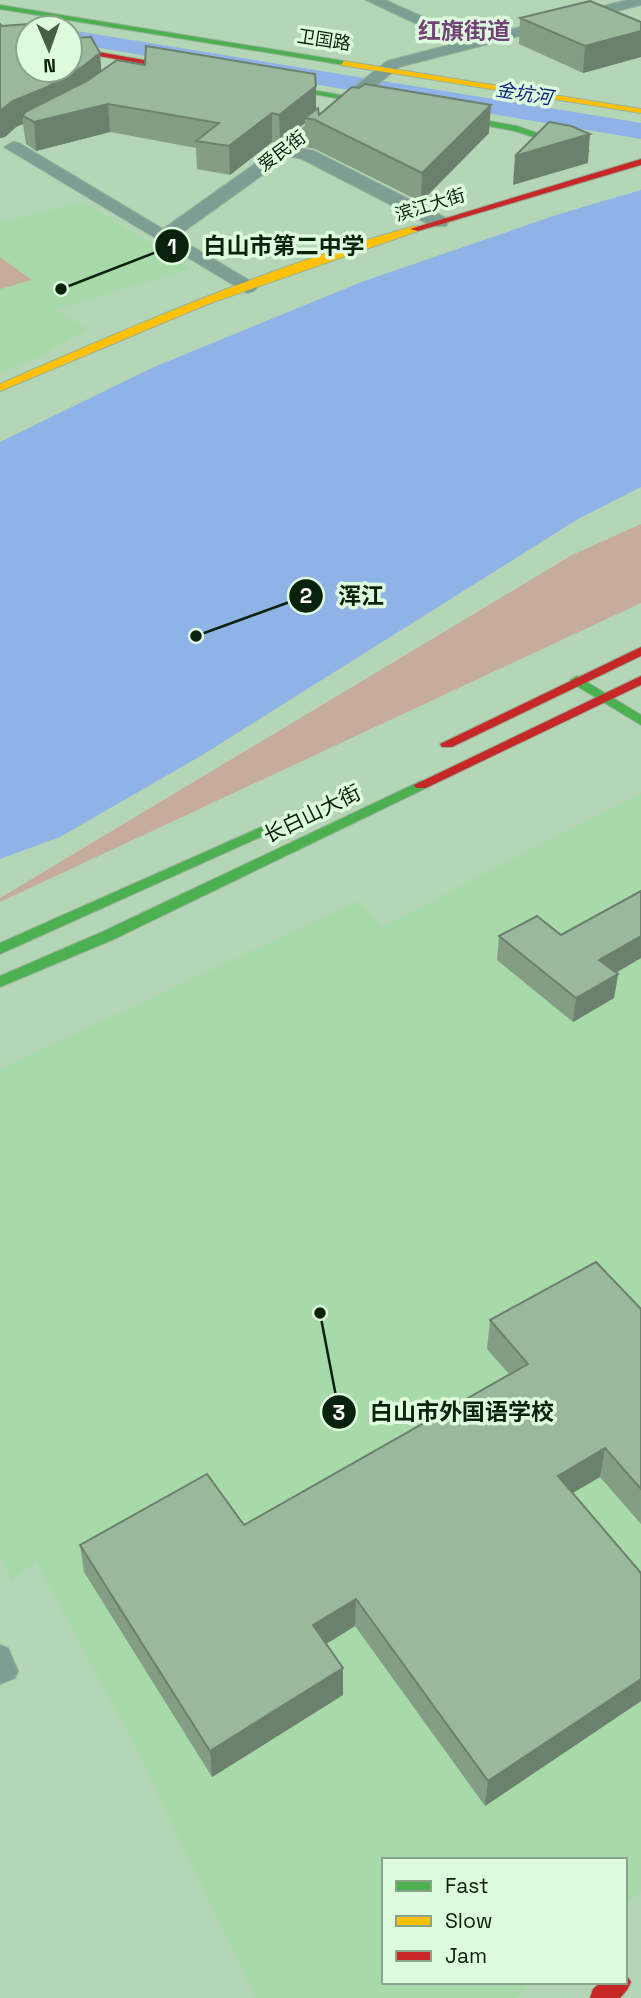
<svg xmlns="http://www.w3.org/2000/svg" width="641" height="1998" viewBox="0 0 641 1998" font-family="'Space Grotesk','Noto Sans SC',sans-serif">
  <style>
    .built { fill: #a7d9a9 }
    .green { fill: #c6ad9b }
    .water { fill: #8fb3e6 }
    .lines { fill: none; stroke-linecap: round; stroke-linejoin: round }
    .lane-casing { stroke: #98b29a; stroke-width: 2 }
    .street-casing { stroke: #98b29a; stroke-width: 2 }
    .fast-casing { stroke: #98b29a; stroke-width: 2 }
    .slow-casing { stroke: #98b29a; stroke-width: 2 }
    .jam-casing { stroke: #98b29a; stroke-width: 2 }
    .lane { fill: #7d9e93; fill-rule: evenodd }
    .street { fill: #7d9e93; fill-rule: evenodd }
    .fast { fill: #4caf50; fill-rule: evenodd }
    .slow { fill: #ffc107; fill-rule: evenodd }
    .jam { fill: #c62828; fill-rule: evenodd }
    .wall { fill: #849e86 }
    .shaded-wall { fill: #6c816d }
    .building { fill: #9ab89c; stroke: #6c816d; stroke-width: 2 }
    .labels { text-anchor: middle; stroke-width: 7; stroke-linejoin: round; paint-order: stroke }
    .far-street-label { font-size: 18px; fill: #0a210c; stroke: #ddfbdd }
    .far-water-label { font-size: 19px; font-style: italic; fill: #081f80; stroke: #ddfbdd }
    .street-label { font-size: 21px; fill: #0a210c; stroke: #ddfbdd }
    .far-district-label { font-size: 23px; font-weight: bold; fill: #734276; stroke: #ddfbdd }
    .leader { fill: none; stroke: #0a210c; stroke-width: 2.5 }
    .callout-dot { fill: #0a210c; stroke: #ddfbdd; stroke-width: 2.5 }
    .mark-label { font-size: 21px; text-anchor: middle; font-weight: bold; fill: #fff }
    .callout-label { font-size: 23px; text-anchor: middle; font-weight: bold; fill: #0a210c; stroke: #ddfbdd; stroke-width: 7; stroke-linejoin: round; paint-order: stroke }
  </style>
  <rect width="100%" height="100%" fill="#b4d5b6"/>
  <!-- built -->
  <g class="built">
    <polygon points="83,202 192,268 54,310 88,329 38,357 0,373 0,223"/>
    <polygon points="641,793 641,1891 625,1904 625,1860 384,1860 384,1982 534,1982 515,1998 256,1998 134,1744 36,1561 12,1581 0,1557 0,1069 359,901 382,927"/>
  </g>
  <!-- green -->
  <g class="green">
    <polygon points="0,257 32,280 0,289"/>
    <polygon points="641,524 641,603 0,902 0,898 572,555"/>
  </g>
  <!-- water -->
  <g class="water">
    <polygon points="70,30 641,123 641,139 70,43"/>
    <polygon points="641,190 641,487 578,519 204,754 60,837 0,859 0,442 154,367 359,283 556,215"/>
  </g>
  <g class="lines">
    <!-- lane casing -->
    <g class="lane-casing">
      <polygon id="lane" points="0,1645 8,1648 18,1671 15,1678 0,1684"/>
    </g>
    <!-- street casing -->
    <g class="street-casing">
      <polygon id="street" points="366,0 385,0 473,39 627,0 641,0 641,5 399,67 299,148 314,151 446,218 448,222 446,226 432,226 302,159 289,156 176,237 254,283 257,287 254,291 247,293 4,147 13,142 19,143 163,229 280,146 387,61 457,43"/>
    </g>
    <!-- fast casing -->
    <g class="fast-casing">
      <g id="fast">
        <polygon points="0,5 344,61 348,63 344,65 0,9"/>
        <polygon points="261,81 517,126 589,151 582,153 515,131 264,85"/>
        <polygon points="577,676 641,715 641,725 572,683 570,680"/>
        <polygon points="421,781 426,782 428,785 426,788 112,940 0,987 0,976 102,932"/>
        <polygon points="311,805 318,809 316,812 0,954 0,943"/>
      </g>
    </g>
    <!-- slow casing -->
    <g class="slow-casing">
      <g id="slow">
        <polygon points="344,61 641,109 641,113 341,65"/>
        <path d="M 415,226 L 418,227 L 418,231 L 208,304 L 0,391 L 0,384 C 135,325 273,265 415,226 Z"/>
      </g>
    </g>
    <!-- jam casing -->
    <g class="jam-casing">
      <g id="jam">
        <polygon points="70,47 195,69 199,71 195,73 70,51"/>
        <polygon points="641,159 641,165 418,231 410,229"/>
        <polygon points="641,647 641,656 452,747 442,747 440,744"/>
        <polygon points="641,676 641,685 426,788 416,788 414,785"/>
        <polygon points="625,1973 631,1982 627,1990 620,1998 590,1998 593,1989 601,1982 625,1982"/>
      </g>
    </g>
    <!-- lane -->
    <use href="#lane" class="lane"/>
    <!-- street -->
    <use href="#street" class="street"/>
    <!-- fast -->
    <use href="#fast" class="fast"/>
    <!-- slow -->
    <use href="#slow" class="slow"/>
    <!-- jam -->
    <use href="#jam" class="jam"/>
  </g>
  <!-- wall -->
  <g class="wall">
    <polygon points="520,18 641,22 641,57 583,73 519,44"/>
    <polygon points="0,24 28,70 102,71 145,65 316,86 316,109 319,115 489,133 421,202 315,149 305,147 305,123 280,143 272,142 230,175 197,169 196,148 110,132 36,151 26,144 23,124 16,127 5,137 0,138"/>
    <polygon points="641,891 641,958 616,973 618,974 614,998 573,1022 497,960 499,936 561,935"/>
    <polygon points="641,1309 641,1524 600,1477 572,1493 641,1573 641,1701 485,1806 355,1626 326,1644 343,1668 343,1695 212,1777 84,1572 80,1545 244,1525 509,1374 487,1349 490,1320"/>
  </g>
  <!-- shaded-wall -->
  <g class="shaded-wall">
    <polygon points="641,31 641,57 583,73 585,46"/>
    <polygon points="100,53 102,78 23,116 23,124 16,127 5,137 0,138 0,111 13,101"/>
    <polygon points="316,86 316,114 305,118 305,123 280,143 279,115"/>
    <polygon points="108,104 110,132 36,151 34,122"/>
    <polygon points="491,105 489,133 421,202 422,173"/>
    <polygon points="272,113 272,142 230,175 229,146"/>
    <polygon points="590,134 588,163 513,185 515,156"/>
    <polygon points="641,936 641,958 596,984 599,960"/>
    <polygon points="618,974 614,998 573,1022 576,998"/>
    <polygon points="605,1448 600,1477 554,1504 558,1476"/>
    <polygon points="356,1599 355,1626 313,1652 313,1625"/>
    <polygon points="343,1668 343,1695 212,1777 210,1751"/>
    <polygon points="641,1679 641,1701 485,1806 488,1781"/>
  </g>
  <!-- building -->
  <g class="building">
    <polygon points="590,1 641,22 641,31 585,46 520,18"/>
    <polygon points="0,24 2,26 29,24 31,28 28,28 28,70 70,70 70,38 91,37 100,53 82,67 45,88 13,101 0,111"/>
    <polygon points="146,46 315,74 316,86 279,115 272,113 229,146 196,141 219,123 108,104 34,122 23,116 25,112 87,81 117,60 145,65"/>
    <polygon points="365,84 491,105 422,173 315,120 305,118 318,108 319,115 352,87 359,88"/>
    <polygon points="549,122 571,126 590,134 515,156"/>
    <polygon points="641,891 641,936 599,960 618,974 576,998 499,936 537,916 561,935"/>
    <polygon points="596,1262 641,1309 641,1489 605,1448 558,1476 641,1573 641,1679 488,1781 356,1599 313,1625 343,1668 210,1751 80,1545 207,1474 244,1525 528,1364 490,1320"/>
  </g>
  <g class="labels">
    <!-- far-street labels -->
    <g class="far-street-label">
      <text transform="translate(324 40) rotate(9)" y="6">卫国路</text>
      <text transform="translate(282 151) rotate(-37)" y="6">爱民街</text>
      <text transform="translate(430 205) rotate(-17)" y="6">滨江大街</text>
    </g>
    <!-- far-water labels -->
    <g class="far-water-label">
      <text transform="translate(524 93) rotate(9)" y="7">金坑河</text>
    </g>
    <!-- street labels -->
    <g class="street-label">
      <text transform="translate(312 814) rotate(-26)" y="7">长白山大街</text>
    </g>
    <!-- far-district labels -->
    <g class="far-district-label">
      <text x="464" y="39">红旗街道</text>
    </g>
  </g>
  <!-- callouts -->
  <path class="leader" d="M61 289L172 246M196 636L306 596M320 1313L339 1412"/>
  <g class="callout-dot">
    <circle cx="61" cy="289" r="7"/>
    <circle cx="196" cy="636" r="7"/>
    <circle cx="320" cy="1313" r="7"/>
    <circle cx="172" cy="246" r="18"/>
    <circle cx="306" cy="596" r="18"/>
    <circle cx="339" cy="1412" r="18"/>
  </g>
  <g class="mark-label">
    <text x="172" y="254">1</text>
    <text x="306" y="603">2</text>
    <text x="339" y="1420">3</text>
  </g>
  <g class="callout-label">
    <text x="284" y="254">白山市第二中学</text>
    <text x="361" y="604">浑江</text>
    <text x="462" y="1420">白山市外国语学校</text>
  </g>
  <!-- legend -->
  <rect x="382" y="1858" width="245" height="126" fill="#ddfbdd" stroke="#89a489" stroke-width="2"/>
  <rect x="396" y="1881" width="35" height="10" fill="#4caf50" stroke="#89a489" stroke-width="2"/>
  <text x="445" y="1893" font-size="21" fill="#0a210c">Fast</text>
  <rect x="396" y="1916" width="35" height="10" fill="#ffc107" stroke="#89a489" stroke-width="2"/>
  <text x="445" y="1928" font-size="21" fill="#0a210c">Slow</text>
  <rect x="396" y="1951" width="35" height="10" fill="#c62828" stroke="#89a489" stroke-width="2"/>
  <text x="445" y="1963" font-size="21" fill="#0a210c">Jam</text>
  <!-- north arrow -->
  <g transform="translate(49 49) rotate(178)"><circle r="33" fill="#ddfbdd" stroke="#89a489" stroke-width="2"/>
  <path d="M0-5L12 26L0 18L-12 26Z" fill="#466048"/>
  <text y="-10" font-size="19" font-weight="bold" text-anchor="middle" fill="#0a210c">N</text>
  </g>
</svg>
